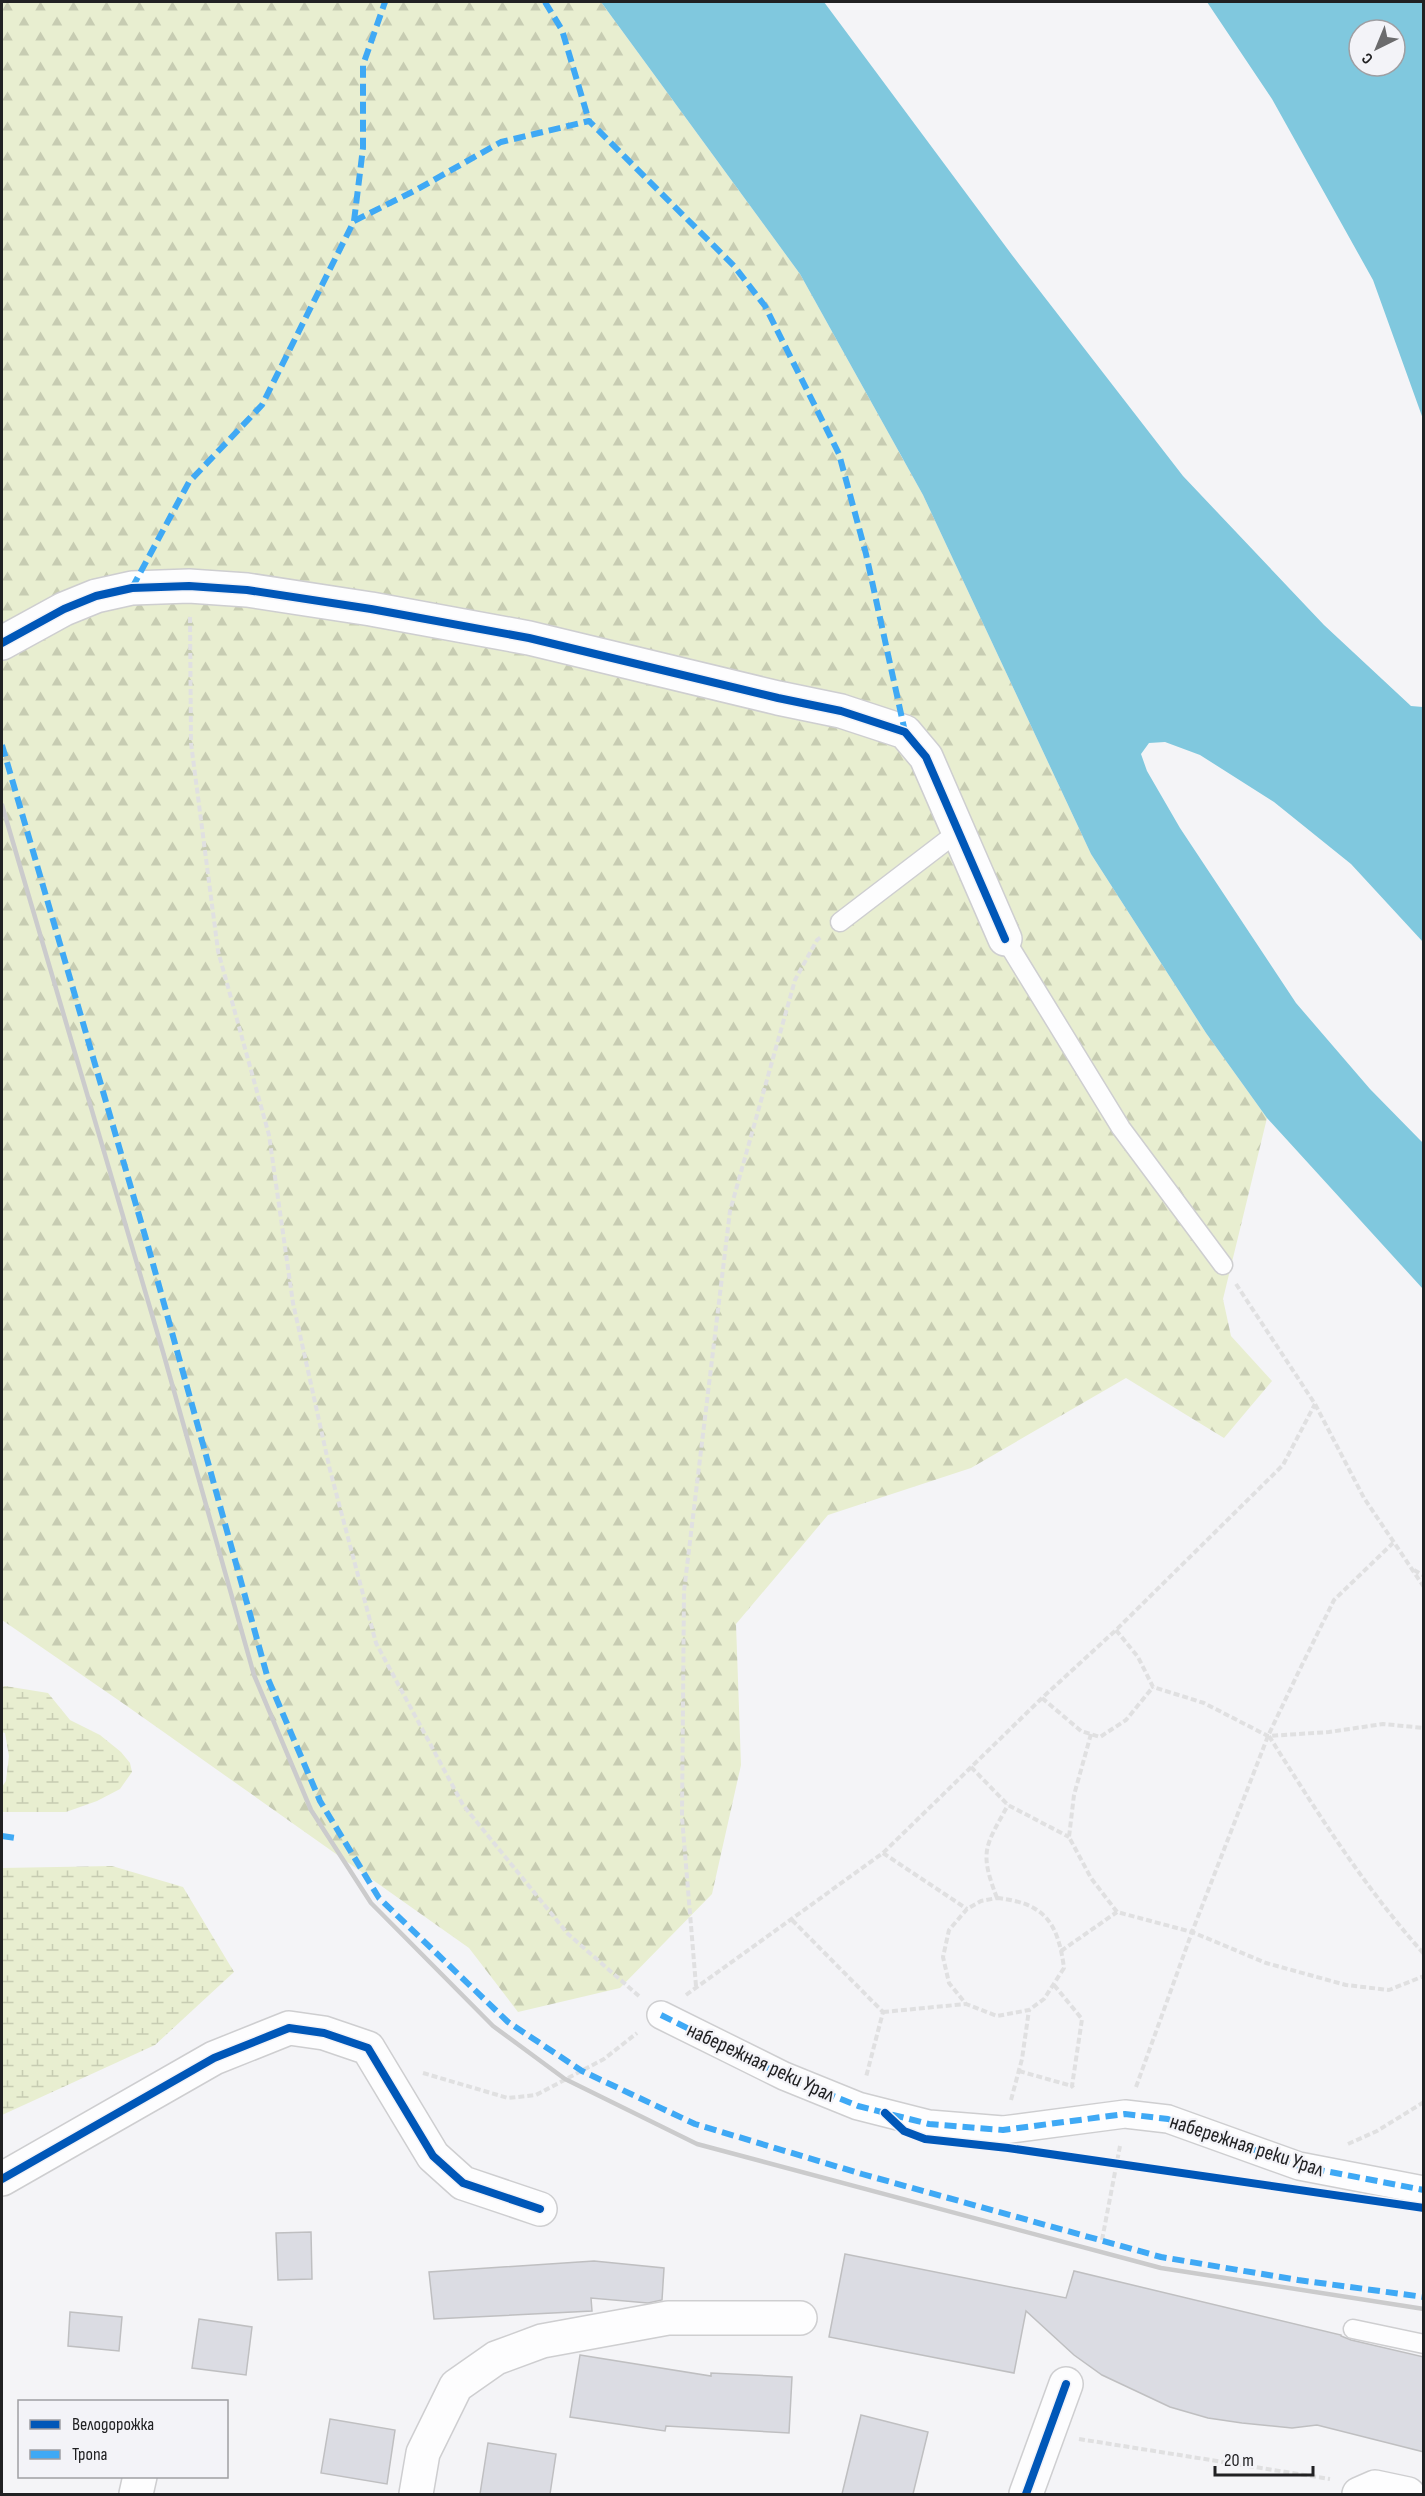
<svg xmlns="http://www.w3.org/2000/svg" width="1425" height="2496" viewBox="0 0 1425 2496" font-family="'Sofia Sans Condensed',sans-serif">
  <style>
    .forest { fill: url(#forest-firs) }
    .wetland { fill: url(#wetland-marsh) }
    .water { fill: #80c8de; fill-rule: evenodd }
    .building { fill: #dbdce3; stroke: #bfbfc1; stroke-width: 1.5 }
    .lines { fill: none; stroke-linecap: round; stroke-linejoin: round }
    .service-casing { stroke: #ceced0; stroke-width: 21 }
    .pedestrian-casing { stroke: #ceced0; stroke-width: 30 }
    .minor-casing { stroke: #ceced0; stroke-width: 36 }
    .path { stroke: #e0e0e1; stroke-width: 4; stroke-dasharray: 6 3; stroke-linecap: butt }
    .service { stroke: #fdfdfe; stroke-width: 18 }
    .pedestrian { stroke: #fdfdfe; stroke-width: 27 }
    .minor { stroke: #fdfdfe; stroke-width: 33 }
    .rail { stroke: #cbcbcc; stroke-width: 4.5 }
    .quiet { stroke: #3fa9f5; stroke-width: 6; stroke-dasharray: 12 6; stroke-linecap: butt }
    .cycleway-casing { stroke: #f3f3f8; stroke-width: 11 }
    .cycleway { stroke: #0057b8; stroke-width: 8 }
    .labels { text-anchor: middle; stroke-width: 4.5; stroke-linejoin: round; paint-order: stroke }
    .street-label { font-size: 21px; fill: #212123; stroke: #f3f3f8 }
  </style>
  <defs>
    <pattern id="forest-firs" width="22" height="20" patternUnits="userSpaceOnUse" patternTransform="scale(1.5)"><rect width="22" height="20" fill="#e8eed0"/><path d="M5 1l3.5 6h-7zM16 11l3.5 6h-7z" fill="#c7ccb2"/></pattern>
    <pattern id="wetland-marsh" width="20" height="14" patternUnits="userSpaceOnUse" patternTransform="scale(1.5)"><rect width="20" height="14" fill="#e8eed0"/><path d="M1 5h8M5 5V1M11 12h8M15 12V8" fill="none" stroke="#c7ccb2"/></pattern>
  </defs>
  <rect width="100%" height="100%" fill="#f4f4f7"/>
  <!-- forest -->
  <polygon class="forest" points="2,2 601,2 800,274 923,495 1091,854 1206,1033 1267,1118 1223,1299 1231,1336 1272,1381 1224,1438 1126,1378 971,1468 828,1515 736,1624 741,1765 712,1894 620,1988 518,2012 469,1948 124,1704 2,1620"/>
  <!-- wetland -->
  <g class="wetland">
    <polygon points="5,1686 48,1693 70,1720 100,1735 121,1752 130,1763 132,1772 120,1789 97,1801 66,1812 2,1812 2,1787 6,1781 9,1756 5,1733 2,1732 2,1687"/>
    <polygon points="112,1866 183,1887 234,1972 155,2045 2,2115 2,1868"/>
  </g>
  <!-- water -->
  <g class="water">
    <polygon points="601,2 824,2 1012,255 1183,476 1324,625 1411,706 1423,707 1423,942 1351,864 1274,802 1200,755 1165,742 1149,743 1141,754 1147,771 1180,828 1296,1003 1370,1089 1423,1143 1423,1289 1267,1118 1206,1033 1091,854 923,495 800,274"/>
    <path d="M 1207,2 L 1423,2 L 1423,419 L 1373,280 L 1272,99 ZM 1359,30 L 1395,30 L 1395,66 L 1359,66 Z"/>
  </g>
  <!-- building -->
  <g class="building">
    <polygon points="311,2232 312,2279 278,2280 276,2233"/>
    <polygon points="845,2254 1066,2298 1074,2271 1341,2335 1341,2336 1351,2340 1424,2357 1424,2452 1317,2425 1292,2428 1242,2423 1208,2418 1170,2407 1102,2375 1074,2355 1026,2311 1014,2373 829,2337"/>
    <polygon points="594,2261 664,2268 662,2300 648,2303 591,2298 592,2311 434,2319 429,2272"/>
    <polygon points="70,2312 122,2317 119,2351 68,2346"/>
    <polygon points="199,2319 252,2327 246,2375 192,2368"/>
    <polygon points="580,2355 711,2376 711,2373 792,2377 789,2433 666,2426 665,2431 570,2417"/>
    <polygon points="861,2415 928,2432 913,2494 842,2494"/>
    <polygon points="330,2419 395,2430 387,2484 321,2473"/>
    <polygon points="488,2443 556,2454 550,2494 480,2494"/>
  </g>
  <g class="lines">
    <!-- service casing -->
    <g class="service-casing">
      <g id="service">
        <polyline points="840,922 959,831"/>
        <polyline points="1005,939 1121,1128 1223,1265"/>
        <polyline points="1353,2329 1424,2344"/>
      </g>
    </g>
    <!-- pedestrian casing -->
    <g class="pedestrian-casing">
      <polyline id="pedestrian" points="661,2015 784,2076 858,2106 929,2124 1003,2130 1125,2114 1168,2119 1299,2166 1424,2190"/>
    </g>
    <!-- minor casing -->
    <g class="minor-casing">
      <g id="minor">
        <polyline points="2,643 64,609 96,596 132,588 189,586 247,590 371,609 529,638 778,698 841,711 905,732 926,757 1005,939"/>
        <polyline points="2,2179 214,2058 289,2028 324,2033 368,2048 433,2156 463,2183 540,2209"/>
        <polyline points="136,2494 140,2476"/>
        <polyline points="416,2494 423,2453 456,2386 496,2358 542,2341 668,2318 800,2318"/>
        <polyline points="1026,2494 1066,2384"/>
        <polyline points="1359,2494 1375,2487 1408,2494"/>
      </g>
    </g>
    <!-- path -->
    <g class="path">
      <polyline points="190,617 191,743 218,951 269,1135 293,1303 330,1470 376,1643 463,1805 568,1934 640,1997"/>
      <polyline points="1236,1284 1315,1404 1364,1498 1424,1587"/>
      <polyline points="1414,1570 1424,1576"/>
      <polyline points="1116,1630 1138,1657 1153,1687 1204,1703 1268,1736 1329,1732 1383,1724 1424,1728"/>
      <polyline points="1042,1698 1081,1731 1100,1737 1126,1720 1153,1687"/>
      <polyline points="1091,1734 1074,1795 1069,1837 1091,1878 1117,1912 1192,1932 1266,1963 1346,1985 1389,1990 1424,1976"/>
      <path d="M 1269,1736 C 1317,1812 1364,1887 1424,1954"/>
      <polyline points="971,1767 1008,1805 1069,1837"/>
      <polyline points="883,1853 967,1909"/>
      <path d="M 997,1898 C 1045,1903 1058,1923 1064,1968 L 1044,1999 L 1029,2010 L 997,2016 L 966,2004 L 949,1983 L 943,1957 L 949,1930 L 967,1909 L 981,1901 Z"/>
      <path d="M 997,1898 C 979,1851 985,1847 1008,1805"/>
      <polyline points="792,1920 883,2012 866,2077"/>
      <polyline points="1061,1951 1117,1912"/>
      <polyline points="1054,1985 1082,2019 1072,2086 1075,2090"/>
      <polyline points="696,1986 682,1817 684,1591 730,1211 795,980 817,940 821,937"/>
      <polyline points="686,1995 883,1853 1042,1698 1116,1630 1283,1465 1315,1404"/>
      <polyline points="883,2012 966,2004"/>
      <polyline points="1019,2071 1072,2086"/>
      <polyline points="423,2073 508,2098 536,2095 604,2059 637,2033"/>
      <polyline points="1136,2087 1192,1932 1268,1736 1299,1671 1334,1600 1393,1543"/>
      <polyline points="1011,2100 1022,2059 1029,2010"/>
      <polyline points="1348,2144 1377,2131 1424,2102"/>
      <polyline points="1102,2240 1120,2146"/>
      <polyline points="1079,2439 1330,2479"/>
    </g>
    <!-- service -->
    <use href="#service" class="service"/>
    <!-- pedestrian -->
    <use href="#pedestrian" class="pedestrian"/>
    <!-- minor -->
    <use href="#minor" class="minor"/>
    <!-- rail -->
    <polyline class="rail" points="2,805 163,1352 254,1675 311,1810 371,1903 493,2026 565,2079 697,2144 1161,2268 1424,2309"/>
    <!-- quiet -->
    <g class="quiet">
      <polyline points="545,2 562,30 589,121"/>
      <polyline points="354,221 416,190 501,142 589,121 734,266 765,306 839,454 866,554 905,732"/>
      <polyline points="132,588 189,482 262,405 354,221 363,148 363,65 385,2"/>
      <polyline points="2,745 148,1246 268,1679 320,1801 379,1898 508,2022 582,2071 695,2124 862,2174 1161,2257 1298,2280 1424,2297"/>
      <polyline points="2,1836 15,1838"/>
      <polyline points="661,2015 784,2076 858,2106 929,2124 1003,2130 1125,2114 1168,2119 1299,2166 1424,2190"/>
    </g>
    <!-- cycleway casing -->
    <g class="cycleway-casing">
      <g id="cycleway">
        <polyline points="2,643 64,609 96,596 132,588 189,586 247,590 371,609 529,638 778,698 841,711 905,732 926,757 1005,939"/>
        <polyline points="885,2113 904,2131 925,2139 1008,2148 1424,2208"/>
        <polyline points="2,2179 214,2058 289,2028 324,2033 368,2048 433,2156 463,2183 540,2209"/>
        <polyline points="1026,2494 1066,2384"/>
      </g>
    </g>
    <!-- cycleway -->
    <use href="#cycleway" class="cycleway"/>
  </g>
  <g class="labels">
    <!-- street labels -->
    <g class="street-label">
      <text transform="translate(761 2062) rotate(25)" y="7">набережная реки Урал</text>
      <text transform="translate(1247 2145) rotate(18)" y="7">набережная реки Урал</text>
    </g>
  </g>
  <!-- border -->
  <rect width="1425" height="2496" fill="none" stroke="#212123" stroke-width="6"/>
  <!-- legend -->
  <rect x="18" y="2400" width="210" height="78" fill="#f3f3f8" stroke="#9f9fa3" stroke-width="1.5"/>
  <rect x="30" y="2420" width="30" height="9" fill="#0057b8" stroke="#9f9fa3" stroke-width="1.5"/>
  <text x="72" y="2430" font-size="18" fill="#212123">Велодорожка</text>
  <rect x="30" y="2450" width="30" height="9" fill="#3fa9f5" stroke="#9f9fa3" stroke-width="1.5"/>
  <text x="72" y="2460" font-size="18" fill="#212123">Тропа</text>
  <!-- north arrow -->
  <g transform="translate(1377 48) rotate(223)"><circle r="28" fill="#f3f3f8" stroke="#9f9fa3" stroke-width="1.5"/>
  <path d="M0-4.5L10 22L0 15L-10 22Z" fill="#6b6b6d"/>
  <text y="-9" font-size="16" font-weight="bold" text-anchor="middle" fill="#212123">С</text>
  </g>
  <!-- scale -->
  <path d="M1215 2466v9h98v-9" fill="none" stroke="#212123" stroke-width="3"/>
  <text x="1224" y="2466" font-size="18" fill="#212123" stroke="#f3f3f8" stroke-width="4.5" paint-order="stroke">20 m</text>
</svg>
